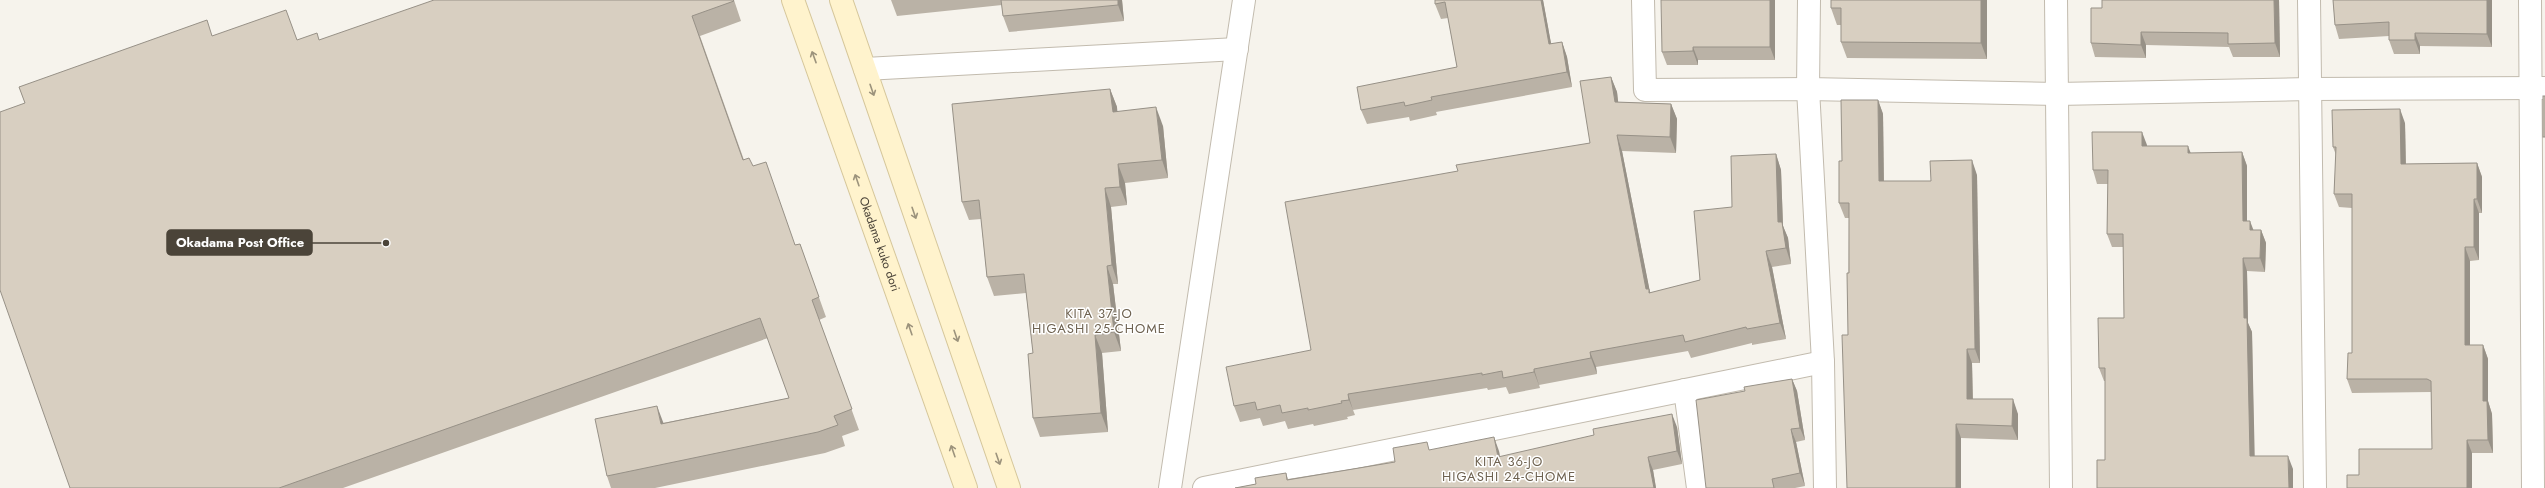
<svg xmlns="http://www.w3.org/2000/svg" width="2545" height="488" viewBox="0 0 2545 488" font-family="Jost,sans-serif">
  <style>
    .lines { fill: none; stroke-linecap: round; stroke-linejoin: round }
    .minor-casing { stroke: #c2bbae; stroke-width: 24 }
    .secondary-casing { stroke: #d6c79b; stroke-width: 24 }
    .minor { stroke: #fff; stroke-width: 22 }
    .secondary { stroke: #fff3cd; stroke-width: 22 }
    .wall { fill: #bab2a6 }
    .shaded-wall { fill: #979187 }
    .building { fill: #d8cfc1; stroke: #979187 }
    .oneway { stroke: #9c937c }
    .labels { text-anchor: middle; stroke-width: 3; stroke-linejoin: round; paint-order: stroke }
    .street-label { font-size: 12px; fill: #4b4439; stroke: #fff }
    .neighbourhood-label { font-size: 13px; letter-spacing: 1px; fill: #6e6250; stroke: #fff }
    .leader { fill: none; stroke: #4b4439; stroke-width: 1.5 }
    .callout-dot { fill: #4b4439; stroke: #fff; stroke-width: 1.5 }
    .callout { fill: #4b4439; stroke: #4b4439; stroke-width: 1.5 }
    .callout-label { font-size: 13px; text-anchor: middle; font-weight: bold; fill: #fff }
  </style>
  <rect width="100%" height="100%" fill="#f6f3ec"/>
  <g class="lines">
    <!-- minor casing -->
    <g class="minor-casing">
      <g id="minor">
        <polyline points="1643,0 1645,90 1808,89 2057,94 2310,89 2545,88"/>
        <polyline points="1809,0 1808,89 1823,362 1825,488"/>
        <polyline points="2056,0 2061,488"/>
        <polyline points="2309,0 2315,488"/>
        <polyline points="2530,0 2533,488"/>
        <polyline points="865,69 1237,49"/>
        <polyline points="1685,390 1698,488"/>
        <polyline points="1170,488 1244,0"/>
        <polyline points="1204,488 1823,362"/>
      </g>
    </g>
    <!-- secondary casing -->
    <g class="secondary-casing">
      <g id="secondary">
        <path id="s1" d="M 793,0 L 966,488"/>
        <polyline points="841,0 1009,488"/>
      </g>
    </g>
    <!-- minor -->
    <use href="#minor" class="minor"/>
    <!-- secondary -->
    <use href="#secondary" class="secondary"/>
  </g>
  <!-- wall -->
  <g class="wall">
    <polygon points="734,0 741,21 700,36 744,160 753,166 795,245 800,244 826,317 819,320 859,430 842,436 845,446 825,453 655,488 611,488 607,476 663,423 789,398 768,338 343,488 70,488 25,103 19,87 213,36 297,40 319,40"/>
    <polygon points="891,0 1122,0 1124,21 1009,32 1003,16 1002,5 897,16"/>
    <polygon points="1435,0 1543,0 1551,44 1562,42 1567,57 1572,87 1436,112 1437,115 1410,121 1409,117 1367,124 1361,110 1457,67 1448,18 1441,19 1435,4"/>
    <polygon points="1775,0 1775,60 1698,60 1698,65 1667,65 1662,52"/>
    <polygon points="1831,0 1987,0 1987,59 1847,58 1841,42 1841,25 1837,25 1831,8"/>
    <polygon points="2102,0 2279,0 2280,57 2233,57 2229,47 2146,45 2146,58 2095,57 2091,43 2102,8"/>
    <polygon points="2333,0 2492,0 2492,47 2420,46 2420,54 2394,54 2389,40 2389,36 2339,39 2335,25"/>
    <polygon points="1611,77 1617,92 1618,102 1671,104 1677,119 1676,153 1622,151 1650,293 1700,280 1732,207 1776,154 1781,170 1783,226 1788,238 1791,264 1772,267 1786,339 1752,345 1752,343 1691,358 1688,351 1596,367 1597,374 1539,385 1540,388 1509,394 1506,387 1488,390 1487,388 1353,410 1355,415 1347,417 1348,419 1314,426 1313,424 1288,429 1285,421 1263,426 1260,418 1240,422 1234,406 1311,350 1458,171 1590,143"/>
    <polygon points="1110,89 1117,107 1117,111 1163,126 1168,178 1125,183 1127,205 1111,207 1118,284 1113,284 1121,351 1102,353 1108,432 1040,437 1033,418 1033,353 1026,293 994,296 987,277 981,219 969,220 962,202"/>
    <polygon points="1878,100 1883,114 1884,181 1931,181 1977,175 1980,363 1972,363 1973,399 2018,414 2018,440 1961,438 1961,488 1847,488 1849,218 1845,218 1839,203 1842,161"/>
    <polygon points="2405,123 2406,164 2477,163 2482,177 2482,213 2479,213 2479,260 2470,261 2470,345 2483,345 2488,359 2488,401 2492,414 2493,453 2472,453 2472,488 2347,488 2359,475 2432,449 2431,392 2352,393 2347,379 2352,353 2352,208 2339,207 2334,194 2336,155 2333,147"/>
    <polygon points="2147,146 2191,153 2242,152 2247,166 2247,221 2253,230 2261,230 2266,243 2265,272 2247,271 2248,323 2252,332 2254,456 2293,469 2293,488 2097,488 2105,460 2105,381 2104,381 2099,368 2124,318 2123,247 2112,247 2107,234 2108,184 2097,184 2093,170"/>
    <polygon points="1792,379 1797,391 1805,440 1796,442 1805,486 1795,488 1706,488 1745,391"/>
    <polygon points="1677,427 1682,464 1653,470 1656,488 1235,488 1256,484 1286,473 1288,479 1395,462 1430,450 1499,451 1500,457"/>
  </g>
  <!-- shaded-wall -->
  <g class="shaded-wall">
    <polygon points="1118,0 1122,0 1124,21 1118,5"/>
    <polygon points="1541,0 1543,0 1554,59 1549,44"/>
    <polygon points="1770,0 1775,0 1775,60 1770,47"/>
    <polygon points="1981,0 1987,0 1987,59 1981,43"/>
    <polygon points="2274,0 2279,0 2280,57 2275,43"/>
    <polygon points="2487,0 2492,0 2492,47 2487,34"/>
    <polygon points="2141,32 2146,45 2146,58 2141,45"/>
    <polygon points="2415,33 2420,46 2420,54 2415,40"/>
    <polygon points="1562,42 1567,57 1572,87 1567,72"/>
    <polygon points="1693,47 1698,60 1698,65 1693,51"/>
    <polygon points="1611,77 1617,92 1620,118 1615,102"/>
    <polygon points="1110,89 1117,107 1119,130 1113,112"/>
    <polygon points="1878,100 1883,114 1884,195 1879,181"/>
    <polygon points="1671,104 1677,119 1676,153 1670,137"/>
    <polygon points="1156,107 1163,126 1168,178 1162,160"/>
    <polygon points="2400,109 2405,123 2406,177 2401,164"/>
    <polygon points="2142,132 2147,145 2147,159 2142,146"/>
    <polygon points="1617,135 1622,151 1650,292 1654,305 1646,289"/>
    <polygon points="2188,146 2193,159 2188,153"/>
    <polygon points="2242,152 2247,166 2247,234 2243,221"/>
    <polygon points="1776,154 1781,170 1783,226 1788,238 1791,264 1786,248 1778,222"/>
    <polygon points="1972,160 1977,175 1980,363 1975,349"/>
    <polygon points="2477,163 2482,177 2482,213 2477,199"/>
    <polygon points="1118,164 1125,183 1127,205 1120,187"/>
    <polygon points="1105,188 1111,207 1118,284 1112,265"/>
    <polygon points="2474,199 2479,213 2479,260 2474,247"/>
    <polygon points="2250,221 2255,234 2250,230"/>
    <polygon points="2261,230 2266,243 2265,272 2260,258"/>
    <polygon points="2465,247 2470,261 2470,358 2465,345"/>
    <polygon points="1766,251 1772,267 1786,339 1780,323"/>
    <polygon points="2243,258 2247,271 2248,323 2252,332 2255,469 2250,456 2244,318"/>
    <polygon points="1107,266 1113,284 1121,351 1114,332"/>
    <polygon points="1095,335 1102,353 1108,432 1101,413"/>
    <polygon points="2483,345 2488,359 2488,401 2492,414 2493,453 2488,440 2483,401"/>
    <polygon points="1967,349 1972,363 1973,413 1967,399"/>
    <polygon points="1590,352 1596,367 1597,374 1591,358"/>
    <polygon points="1534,369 1539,385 1540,388 1534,372"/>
    <polygon points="1792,379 1797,391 1805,440 1800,428"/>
    <polygon points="1348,394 1353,410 1355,415 1349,400"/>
    <polygon points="2013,399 2018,414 2018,440 2012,426"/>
    <polygon points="657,406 665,427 661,424"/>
    <polygon points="1672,414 1677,427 1682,464 1677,451"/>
    <polygon points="1956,424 1961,438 1961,488 1956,488"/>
    <polygon points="1791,429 1796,442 1805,486 1800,473"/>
    <polygon points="1494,437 1499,451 1502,471 1498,457"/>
    <polygon points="2467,440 2472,453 2472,488 2467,488"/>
    <polygon points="2288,456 2293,469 2293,488 2289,488"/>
    <polygon points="1648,457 1653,470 1656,488 1654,488"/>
  </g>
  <!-- building -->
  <g class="building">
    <polygon points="434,0 733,0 734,1 692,16 743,160 749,158 753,166 766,162 795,245 800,244 819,297 812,300 852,409 834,416 838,425 818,432 607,476 595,419 657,406 661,424 789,398 760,318 279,488 70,488 0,290 0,112 25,103 19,87 207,20 212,36 286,10 297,40 317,33 319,40"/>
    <polygon points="1001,0 1118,0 1118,5 1003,16"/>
    <polygon points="1435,0 1541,0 1549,44 1562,42 1567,72 1431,97 1432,100 1405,106 1404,102 1361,110 1357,87 1457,67 1445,2 1435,4"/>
    <polygon points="1661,0 1770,0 1770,47 1693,47 1693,51 1662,52"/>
    <polygon points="1831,0 1981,0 1981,43 1841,42 1841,8 1831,8"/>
    <polygon points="2102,0 2274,0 2275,43 2228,44 2228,33 2141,32 2141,45 2091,43 2091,8 2102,8"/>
    <polygon points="2333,0 2487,0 2487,34 2415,33 2415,40 2389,40 2389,22 2335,25"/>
    <polygon points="1611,77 1615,102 1671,104 1670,137 1617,135 1646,289 1649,289 1649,293 1700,280 1694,211 1732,207 1731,156 1776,154 1778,222 1782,222 1786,248 1766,251 1780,323 1747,329 1746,327 1685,342 1683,335 1590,352 1591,358 1534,369 1534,372 1503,378 1502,371 1482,375 1482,373 1348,394 1349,400 1341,401 1342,403 1308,410 1308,408 1282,413 1280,405 1257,410 1255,402 1234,406 1226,367 1311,350 1285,202 1458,171 1456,165 1590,143 1580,81"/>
    <polygon points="1110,89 1113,112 1156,107 1162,160 1118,164 1120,187 1105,188 1112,265 1107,266 1114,332 1095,335 1101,413 1033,418 1028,354 1033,353 1024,274 987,277 979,200 962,202 952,104"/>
    <rect x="2543" y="96" width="2" height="41"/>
    <polygon points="1841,100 1878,100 1879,181 1931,181 1930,161 1972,160 1975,349 1967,349 1967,399 2013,399 2012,426 1956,424 1956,488 1847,488 1842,335 1848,335 1847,273 1849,273 1849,203 1839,203 1839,161 1842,161"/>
    <polygon points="2400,109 2401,164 2477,163 2477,199 2474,199 2474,247 2465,247 2465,345 2483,345 2483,401 2487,401 2488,440 2467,440 2467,488 2347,488 2347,475 2359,475 2359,449 2432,449 2431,381 2427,379 2347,379 2348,353 2352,353 2352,194 2334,194 2336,147 2333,147 2332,110"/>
    <polygon points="2092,132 2142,132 2142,146 2188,146 2188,153 2242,152 2243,221 2250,221 2250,230 2261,230 2260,258 2243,258 2244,318 2247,318 2250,456 2288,456 2289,488 2097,488 2097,460 2105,460 2105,368 2099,368 2098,318 2124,318 2123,234 2107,234 2108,170 2093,170"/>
    <polygon points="1792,379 1800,428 1791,429 1800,473 1772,479 1774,488 1706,488 1696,400 1745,391 1744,387"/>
    <polygon points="1672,414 1677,451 1648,457 1654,488 1235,488 1256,484 1255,478 1286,473 1287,480 1395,462 1393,448 1427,442 1429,450 1494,437 1498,457 1594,435 1593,429"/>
  </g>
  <!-- one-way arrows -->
  <defs><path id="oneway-shaft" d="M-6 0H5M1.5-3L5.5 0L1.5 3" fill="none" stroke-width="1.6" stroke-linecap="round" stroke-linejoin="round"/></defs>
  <g class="oneway">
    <use href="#oneway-shaft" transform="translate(814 57) rotate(-110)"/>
    <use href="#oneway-shaft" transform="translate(872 90) rotate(71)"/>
    <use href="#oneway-shaft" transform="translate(857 180) rotate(-109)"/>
    <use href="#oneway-shaft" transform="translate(914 213) rotate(71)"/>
    <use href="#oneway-shaft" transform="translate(910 329) rotate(-109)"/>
    <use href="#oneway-shaft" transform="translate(956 336) rotate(71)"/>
    <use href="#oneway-shaft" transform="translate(953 451) rotate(-109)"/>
    <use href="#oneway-shaft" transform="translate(998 459) rotate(71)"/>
  </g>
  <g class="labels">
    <!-- street labels -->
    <g class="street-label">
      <text dy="4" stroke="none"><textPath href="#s1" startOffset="259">Okadama kuko dori</textPath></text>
    </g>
    <!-- neighbourhood labels -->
    <g class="neighbourhood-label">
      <text x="1099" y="318">KITA 37-JO<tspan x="1099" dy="15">HIGASHI 25-CHOME</tspan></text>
      <text x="1509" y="466">KITA 36-JO<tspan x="1509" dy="15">HIGASHI 24-CHOME</tspan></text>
    </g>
  </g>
  <!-- callouts -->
  <path class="leader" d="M386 243L312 243"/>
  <circle class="callout-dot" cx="386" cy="243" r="4"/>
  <rect class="callout" x="167" y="230" width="145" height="25" rx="4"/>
  <g class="callout-label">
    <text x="240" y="247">Okadama Post Office</text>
  </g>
</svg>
